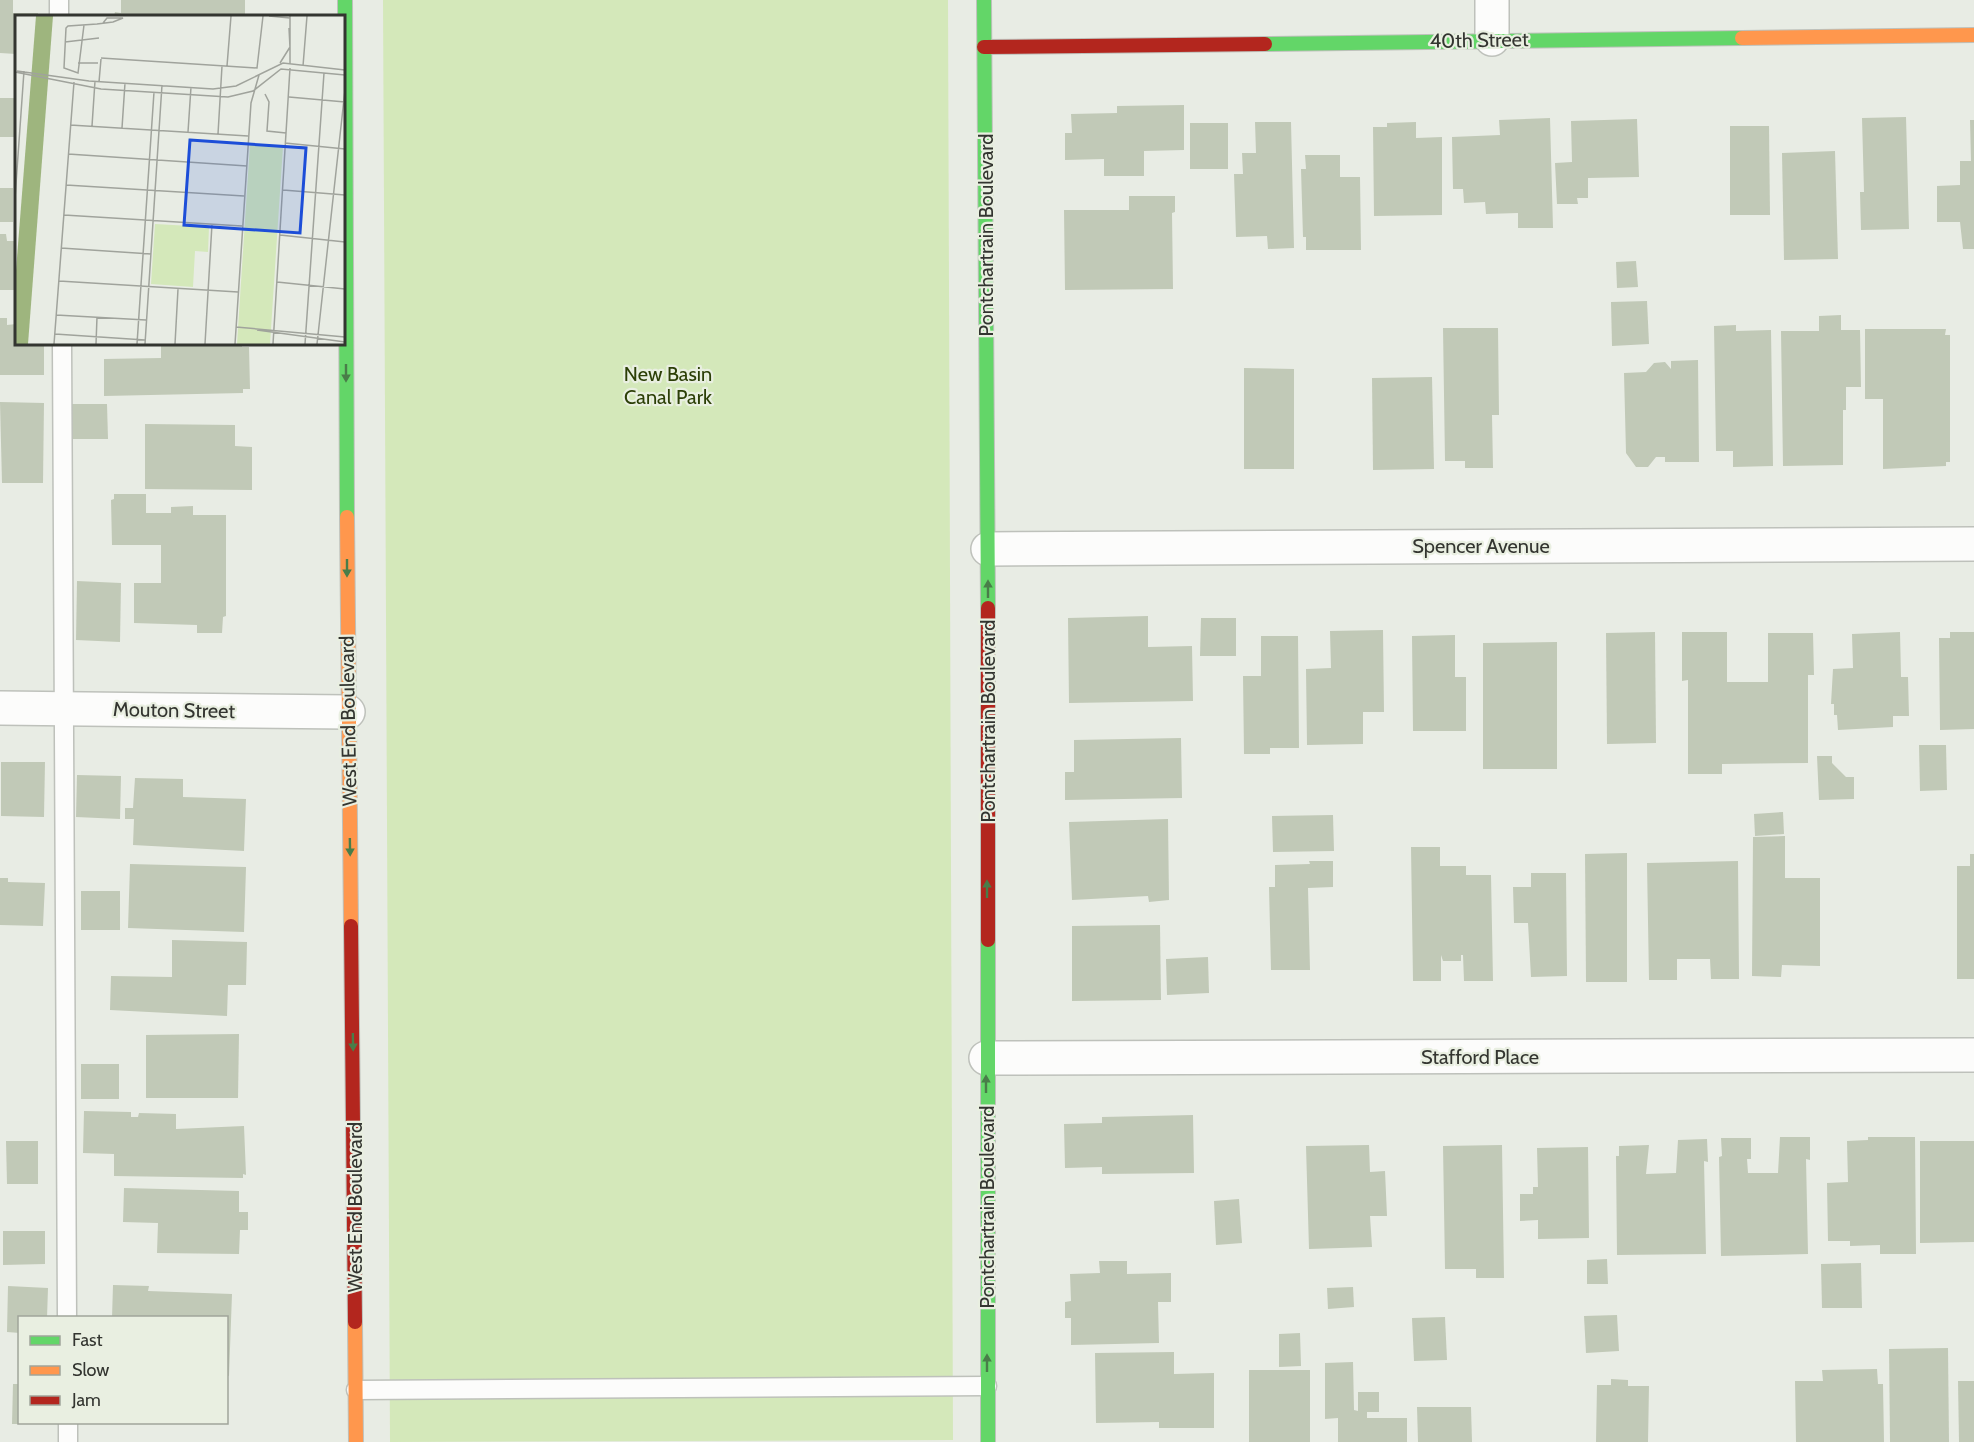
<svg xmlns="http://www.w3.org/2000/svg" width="1974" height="1442" viewBox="0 0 1974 1442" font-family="Cabin,sans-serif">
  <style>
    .green { fill: #d4e8ba }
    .building { fill: #c1c9b7 }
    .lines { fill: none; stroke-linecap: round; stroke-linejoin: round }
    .lane-casing { stroke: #bec1bb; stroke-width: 21 }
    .street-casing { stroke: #bec1bb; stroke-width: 36 }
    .fast-casing { stroke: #bec1bb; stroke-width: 16 }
    .slow-casing { stroke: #bec1bb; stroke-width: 16 }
    .jam-casing { stroke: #bec1bb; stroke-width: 16 }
    .lane { stroke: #fcfcfb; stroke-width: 18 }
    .street { stroke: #fcfcfb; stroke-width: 33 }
    .fast { stroke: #63d668; stroke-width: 14 }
    .slow { stroke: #ff974d; stroke-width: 14 }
    .jam { stroke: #b3261e; stroke-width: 14 }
    .oneway { fill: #497d49 }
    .labels { text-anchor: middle; stroke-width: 4.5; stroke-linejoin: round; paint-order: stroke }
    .street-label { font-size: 20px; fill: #333530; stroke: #e9efe1 }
    .park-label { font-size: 20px; fill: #2c3f07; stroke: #e9efe1 }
    .inset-road { fill: none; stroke: #a0a39c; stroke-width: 1.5 }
    .view { fill: #1d4ed8; fill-opacity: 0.15; stroke: #1d4ed8; stroke-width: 3 }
    .inset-edge { fill: none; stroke: #333530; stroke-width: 3 }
  </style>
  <rect width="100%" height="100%" fill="#e8ece4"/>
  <!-- green -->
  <polygon class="green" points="383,0 948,0 953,1440 390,1442"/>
  <!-- building -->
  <g class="building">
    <polygon points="0,0 13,0 13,13 38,13 38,16 16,16 16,54 0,53"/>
    <polygon points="121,0 245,0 245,16 114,16 115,12 121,13"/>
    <rect x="0" y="98" width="16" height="39"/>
    <polygon points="1184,105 1184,150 1144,151 1144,176 1104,176 1104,159 1065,160 1065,133 1072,133 1071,114 1117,113 1117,106"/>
    <polygon points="1906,117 1909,229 1861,230 1860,192 1864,192 1862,118"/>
    <polygon points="1550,118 1553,228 1518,228 1518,213 1486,214 1485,202 1464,203 1463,189 1453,189 1452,137 1500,135 1499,120"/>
    <polygon points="1637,119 1639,177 1588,178 1588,198 1577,198 1578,204 1557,204 1555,163 1572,162 1571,121"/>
    <polygon points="1970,120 1974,120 1974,249 1963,249 1960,222 1937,222 1937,186 1960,185 1960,161 1971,161"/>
    <polygon points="1255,122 1291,122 1294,248 1268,249 1267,236 1236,237 1234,174 1243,174 1242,153 1256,153"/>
    <polygon points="1416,122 1416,138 1442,137 1442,215 1374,216 1373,127 1387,127 1387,123"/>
    <rect x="1190" y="123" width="38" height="46"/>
    <polygon points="1730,126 1769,126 1770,215 1730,215"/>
    <polygon points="1835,151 1838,259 1784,260 1782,153"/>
    <polygon points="1305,155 1340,155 1340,177 1360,177 1361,250 1306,250 1306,237 1303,237 1301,169 1306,169"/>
    <rect x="0" y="188" width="13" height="34"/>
    <polygon points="1129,196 1175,196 1175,212 1172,213 1173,289 1065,290 1064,210 1129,210"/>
    <polygon points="0,234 6,234 7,241 16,241 16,290 0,290"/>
    <polygon points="1636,261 1638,287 1617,288 1616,262"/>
    <polygon points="1647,301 1649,344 1612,346 1611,302"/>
    <polygon points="1841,315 1841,330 1860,330 1861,387 1846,387 1846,410 1843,410 1843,465 1783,466 1781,331 1819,331 1819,316"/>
    <polygon points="0,318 7,318 7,325 16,324 16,344 44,344 44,375 0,375"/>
    <polygon points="1736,325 1736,331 1771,330 1773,466 1733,467 1733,451 1716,451 1714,326"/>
    <polygon points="1443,328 1498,328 1499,415 1492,415 1493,468 1465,468 1465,461 1445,461"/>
    <polygon points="1865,329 1946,329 1945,335 1950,335 1950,462 1946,462 1946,466 1883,469 1883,399 1865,399"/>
    <polygon points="161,344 242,344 242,347 249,347 250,389 243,389 243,393 104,396 104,359 161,358"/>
    <polygon points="1698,360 1699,462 1665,462 1665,457 1656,457 1648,467 1636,467 1626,453 1624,373 1646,372 1654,363 1665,362 1671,369 1671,361"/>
    <polygon points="1244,368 1294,369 1294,469 1244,469"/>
    <polygon points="1432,377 1434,469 1373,470 1372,378"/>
    <polygon points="0,402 44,403 43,483 2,483"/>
    <polygon points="71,404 107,404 108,439 71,439"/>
    <polygon points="145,424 235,425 235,446 252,447 252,490 145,489"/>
    <polygon points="114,494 146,494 146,513 171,513 171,507 193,506 193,515 226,515 226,616 223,617 222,633 197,633 197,625 134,623 134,583 161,583 161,545 112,545 111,500 114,499"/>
    <polygon points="77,581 121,583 120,642 76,640"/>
    <polygon points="1148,616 1148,647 1192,646 1193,701 1069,703 1068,618"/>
    <polygon points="1201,618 1236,618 1236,656 1200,656"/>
    <polygon points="1383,630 1384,712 1363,712 1363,744 1307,745 1306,669 1331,668 1330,631"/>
    <polygon points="1655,632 1656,743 1607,744 1606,633"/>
    <polygon points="1682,632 1727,632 1727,682 1768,682 1768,633 1813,633 1814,675 1808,675 1808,763 1722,764 1722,774 1688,774 1688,680 1682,681"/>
    <polygon points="1900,632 1901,677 1908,677 1909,716 1893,716 1893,727 1838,730 1837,715 1834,715 1834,704 1831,704 1833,669 1853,668 1852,634"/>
    <polygon points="1950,632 1974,632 1974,729 1940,730 1939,638 1950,638"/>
    <polygon points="1455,635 1455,677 1466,677 1466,731 1413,731 1412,636"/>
    <polygon points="1261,636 1298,636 1299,748 1270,748 1270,754 1244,754 1243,676 1261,676"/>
    <polygon points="1557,642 1557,769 1483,769 1483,643"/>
    <polygon points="1181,738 1182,798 1065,800 1065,772 1074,772 1074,740"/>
    <polygon points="1919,745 1946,745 1947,790 1920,791"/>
    <polygon points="1817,756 1832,756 1832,763 1846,777 1854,777 1854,799 1819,800"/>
    <polygon points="1,762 45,762 44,817 1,816"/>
    <polygon points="77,775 121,776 120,819 76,817"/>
    <polygon points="135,778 183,779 183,797 246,799 244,851 133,845 134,819 125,819 125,808 133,808"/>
    <polygon points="1783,812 1784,834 1755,836 1754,814"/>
    <polygon points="1333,815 1334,851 1273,852 1272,816"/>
    <polygon points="1168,819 1169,900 1149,902 1148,896 1072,900 1069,822"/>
    <polygon points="1785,836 1785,878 1820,878 1820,966 1782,965 1781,977 1752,976 1753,837"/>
    <polygon points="1411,847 1440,847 1440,866 1466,866 1466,875 1491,875 1493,981 1464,981 1463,955 1461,955 1461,961 1443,961 1441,955 1441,981 1413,981"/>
    <polygon points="1627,853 1627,982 1586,982 1585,854"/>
    <polygon points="1970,854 1974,854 1974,979 1957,979 1957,866 1970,866"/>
    <polygon points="1309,861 1333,861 1333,887 1308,888 1310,970 1271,970 1269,887 1275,887 1275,865 1310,864"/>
    <polygon points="1738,861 1739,979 1711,979 1710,959 1677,959 1677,980 1649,980 1647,863"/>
    <polygon points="130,864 246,867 244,932 128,928"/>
    <polygon points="1531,873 1566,873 1567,976 1531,977 1528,923 1514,923 1513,887 1531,887"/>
    <polygon points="0,878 8,878 8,882 45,883 43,926 0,925"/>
    <rect x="81" y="891" width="39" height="39"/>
    <polygon points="1160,925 1161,1000 1072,1001 1072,926"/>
    <polygon points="172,940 247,942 246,985 228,985 227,1016 110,1010 111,976 172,977"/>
    <polygon points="1208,957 1209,993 1167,995 1166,959"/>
    <polygon points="239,1034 238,1098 146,1098 146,1035"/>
    <rect x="81" y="1064" width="38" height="35"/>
    <polygon points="84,1111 131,1112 131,1117 138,1117 139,1113 176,1114 176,1129 244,1126 246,1175 243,1174 243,1178 114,1176 114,1154 83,1153"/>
    <polygon points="1193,1115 1194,1173 1102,1174 1102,1167 1065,1168 1064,1124 1102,1123 1102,1117"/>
    <polygon points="1780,1137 1810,1137 1810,1160 1806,1159 1808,1254 1721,1256 1719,1157 1722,1156 1721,1138 1751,1138 1751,1159 1747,1159 1748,1173 1778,1173"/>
    <polygon points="1868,1137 1915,1137 1916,1254 1880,1254 1880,1245 1850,1246 1850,1241 1828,1241 1827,1183 1848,1182 1847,1141 1868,1140"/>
    <polygon points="1707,1139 1708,1162 1704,1161 1706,1254 1617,1255 1616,1156 1619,1156 1619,1146 1649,1145 1646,1174 1676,1173 1678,1140"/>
    <polygon points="6,1141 38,1141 38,1184 7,1184"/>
    <polygon points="1920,1141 1974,1141 1974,1242 1920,1243"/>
    <polygon points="1369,1145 1370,1172 1385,1171 1387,1216 1370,1216 1372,1247 1309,1249 1306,1146"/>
    <polygon points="1502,1145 1504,1278 1476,1278 1476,1269 1445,1269 1443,1146"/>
    <polygon points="1588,1147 1589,1238 1538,1239 1538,1220 1520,1221 1520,1194 1533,1194 1533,1187 1538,1187 1537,1148"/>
    <polygon points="124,1188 239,1191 239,1212 248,1212 248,1230 240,1230 239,1254 157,1253 158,1223 123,1222"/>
    <polygon points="1239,1199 1242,1243 1216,1245 1214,1201"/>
    <polygon points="3,1231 45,1231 45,1264 3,1265"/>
    <polygon points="1607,1259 1608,1284 1587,1284 1587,1260"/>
    <polygon points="1099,1261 1127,1261 1127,1274 1171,1273 1171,1302 1158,1302 1159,1343 1071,1345 1071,1318 1065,1318 1065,1302 1071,1301 1070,1274 1100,1273"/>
    <polygon points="1861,1263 1862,1308 1822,1308 1821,1264"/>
    <polygon points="113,1285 149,1286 148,1291 232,1294 229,1376 226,1375 226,1318 112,1318"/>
    <polygon points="8,1286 48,1288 47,1318 20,1318 20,1333 7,1332"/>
    <polygon points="1353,1287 1354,1307 1328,1309 1327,1288"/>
    <polygon points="1617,1315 1619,1351 1586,1353 1584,1316"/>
    <polygon points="1445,1317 1447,1360 1414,1361 1412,1318"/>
    <polygon points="1300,1333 1301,1366 1279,1367 1279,1334"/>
    <polygon points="1948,1348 1949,1442 1890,1442 1889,1349"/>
    <polygon points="1174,1352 1174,1374 1214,1373 1214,1428 1159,1428 1159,1422 1096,1423 1095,1353"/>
    <polygon points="1353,1362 1354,1410 1358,1411 1358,1392 1379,1392 1379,1412 1367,1412 1367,1418 1407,1418 1407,1442 1338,1442 1338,1418 1325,1419 1325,1363"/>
    <polygon points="1877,1369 1878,1384 1883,1384 1884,1442 1796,1442 1795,1381 1823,1381 1822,1370"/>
    <rect x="1249" y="1370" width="61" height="72"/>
    <polygon points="1611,1379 1628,1380 1628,1386 1649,1386 1648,1442 1596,1442 1597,1385 1611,1385"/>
    <polygon points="1958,1381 1974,1381 1974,1442 1959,1442"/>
    <polygon points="13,1384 20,1384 20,1424 12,1424"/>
    <polygon points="1417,1407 1471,1407 1472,1442 1418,1442"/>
  </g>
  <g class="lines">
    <!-- lane casing -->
    <g class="lane-casing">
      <g id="lane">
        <polyline points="59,0 59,16"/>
        <polyline points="62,344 67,1318"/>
        <polyline points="356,1390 987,1386"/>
        <polyline points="68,1422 68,1442"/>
      </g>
    </g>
    <!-- street casing -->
    <g class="street-casing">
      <g id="street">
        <polyline points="1492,0 1492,39"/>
        <polyline points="988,549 1974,544"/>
        <polyline points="0,708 348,712"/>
        <polyline points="986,1058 1974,1055"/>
      </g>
    </g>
    <!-- fast casing -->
    <g class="fast-casing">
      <g id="fast">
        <polyline points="345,0 347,517"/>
        <polyline points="984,0 988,608"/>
        <polyline points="1265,44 1742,38"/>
        <polyline points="988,940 988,1442"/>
      </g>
    </g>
    <!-- slow casing -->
    <g class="slow-casing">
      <g id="slow">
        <polyline points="1742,38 1974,35"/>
        <polyline points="347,517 351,926"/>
        <polyline points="355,1322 356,1442"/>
      </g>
    </g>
    <!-- jam casing -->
    <g class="jam-casing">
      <g id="jam">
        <polyline points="984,47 1265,44"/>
        <polyline points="988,608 988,940"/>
        <polyline points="351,926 355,1322"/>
      </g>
    </g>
    <!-- lane -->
    <use href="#lane" class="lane"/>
    <!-- street -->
    <use href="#street" class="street"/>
    <!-- fast -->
    <use href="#fast" class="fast"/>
    <!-- slow -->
    <use href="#slow" class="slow"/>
    <!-- jam -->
    <use href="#jam" class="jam"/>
  </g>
  <!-- one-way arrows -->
  <defs><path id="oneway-solid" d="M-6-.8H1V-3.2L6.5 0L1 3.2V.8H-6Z" transform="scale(1.5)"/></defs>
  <g class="oneway">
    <use href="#oneway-solid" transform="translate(346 373) rotate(90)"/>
    <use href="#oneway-solid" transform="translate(347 568) rotate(90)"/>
    <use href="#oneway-solid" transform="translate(988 589) rotate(-90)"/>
    <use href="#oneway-solid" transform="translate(350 847) rotate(89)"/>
    <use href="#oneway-solid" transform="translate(987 889) rotate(-90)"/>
    <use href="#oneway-solid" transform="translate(353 1042) rotate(89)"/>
    <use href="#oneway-solid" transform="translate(986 1084) rotate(-90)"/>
    <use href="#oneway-solid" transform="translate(987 1363) rotate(-90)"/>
  </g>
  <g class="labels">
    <!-- street labels -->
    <g class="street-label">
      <text transform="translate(1479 40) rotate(-1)" y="7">40th Street</text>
      <text transform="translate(986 235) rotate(-90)" y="7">Pontchartrain Boulevard</text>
      <text x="1481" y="553">Spencer Avenue</text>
      <text transform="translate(174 710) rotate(1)" y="7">Mouton Street</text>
      <text transform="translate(348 721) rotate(-91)" y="7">West End Boulevard</text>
      <text transform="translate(988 721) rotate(-90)" y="7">Pontchartrain Boulevard</text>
      <text x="1480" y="1064">Stafford Place</text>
      <text transform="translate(355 1207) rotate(-90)" y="7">West End Boulevard</text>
      <text transform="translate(987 1207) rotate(-90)" y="7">Pontchartrain Boulevard</text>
    </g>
    <!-- park labels -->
    <g class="park-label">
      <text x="668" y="381">New Basin<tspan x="668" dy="23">Canal Park</tspan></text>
    </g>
  </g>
  <!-- overview -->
  <g transform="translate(15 15)">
    <rect width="330" height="330" fill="#e8ece4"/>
    <path d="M 235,129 L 268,131 L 255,329 L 222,329 ZM 140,209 L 194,212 L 193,237 L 180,236 L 178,272 L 136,269 Z" fill="#d4e8ba"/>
    <path d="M 21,1 L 38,1 L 13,329 L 0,329 L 0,268 Z" fill="#9eb57e"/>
    <path class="inset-road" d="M 254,1 L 275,3M 69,10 L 63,58 L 49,53 L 51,13 L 53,11 L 82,9 L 98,7 L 108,3 L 92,3 L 88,8M 274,13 L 275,33M 50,27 L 84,23M 86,43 L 242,53 L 248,1M 63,48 L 83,48M 265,48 L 275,32M 275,49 L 275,1M 212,51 L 216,1M 288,51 L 292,1M 2,56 L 74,66 L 198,74 L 221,71 L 268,48 L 330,55M 0,57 L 86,74 L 213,82 L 238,76 L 266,54 L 330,60M 84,67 L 86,44M 250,79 L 254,87 L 252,116 L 271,118M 274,82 L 330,87M 55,110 L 233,121M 77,111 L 80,66M 107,113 L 110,68M 173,117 L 176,72M 203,119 L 207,51M 270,128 L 330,134M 53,139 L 232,151M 51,170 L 229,181M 268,175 L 330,180M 0,183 L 9,56M 49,200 L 227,211M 265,220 L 330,227M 46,233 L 136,239M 44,266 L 223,277M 262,267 L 330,274M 41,300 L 131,305M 221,312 L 330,322M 242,315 L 330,327M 40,319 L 130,325M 39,329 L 59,67M 81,329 L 82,302M 122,329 L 139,77M 130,329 L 147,70M 160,329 L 163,274M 190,329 L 197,209M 220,329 L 236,88 L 244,60M 258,329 L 275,53M 290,329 L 309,58M 302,329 L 330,75"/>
    <path class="view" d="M 175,125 L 291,133 L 285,218 L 169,210 Z"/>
    <rect width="330" height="330" class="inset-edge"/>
  </g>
  <!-- legend -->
  <rect x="18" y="1316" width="210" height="108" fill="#e9efe1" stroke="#a0a59a" stroke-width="1.5"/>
  <rect x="30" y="1336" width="30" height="9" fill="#63d668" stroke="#a0a59a" stroke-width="1.5"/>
  <text x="72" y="1346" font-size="18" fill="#333530">Fast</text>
  <rect x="30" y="1366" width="30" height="9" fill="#ff974d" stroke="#a0a59a" stroke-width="1.5"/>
  <text x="72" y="1376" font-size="18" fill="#333530">Slow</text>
  <rect x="30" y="1396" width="30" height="9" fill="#b3261e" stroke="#a0a59a" stroke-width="1.5"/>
  <text x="72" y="1406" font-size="18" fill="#333530">Jam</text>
</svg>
